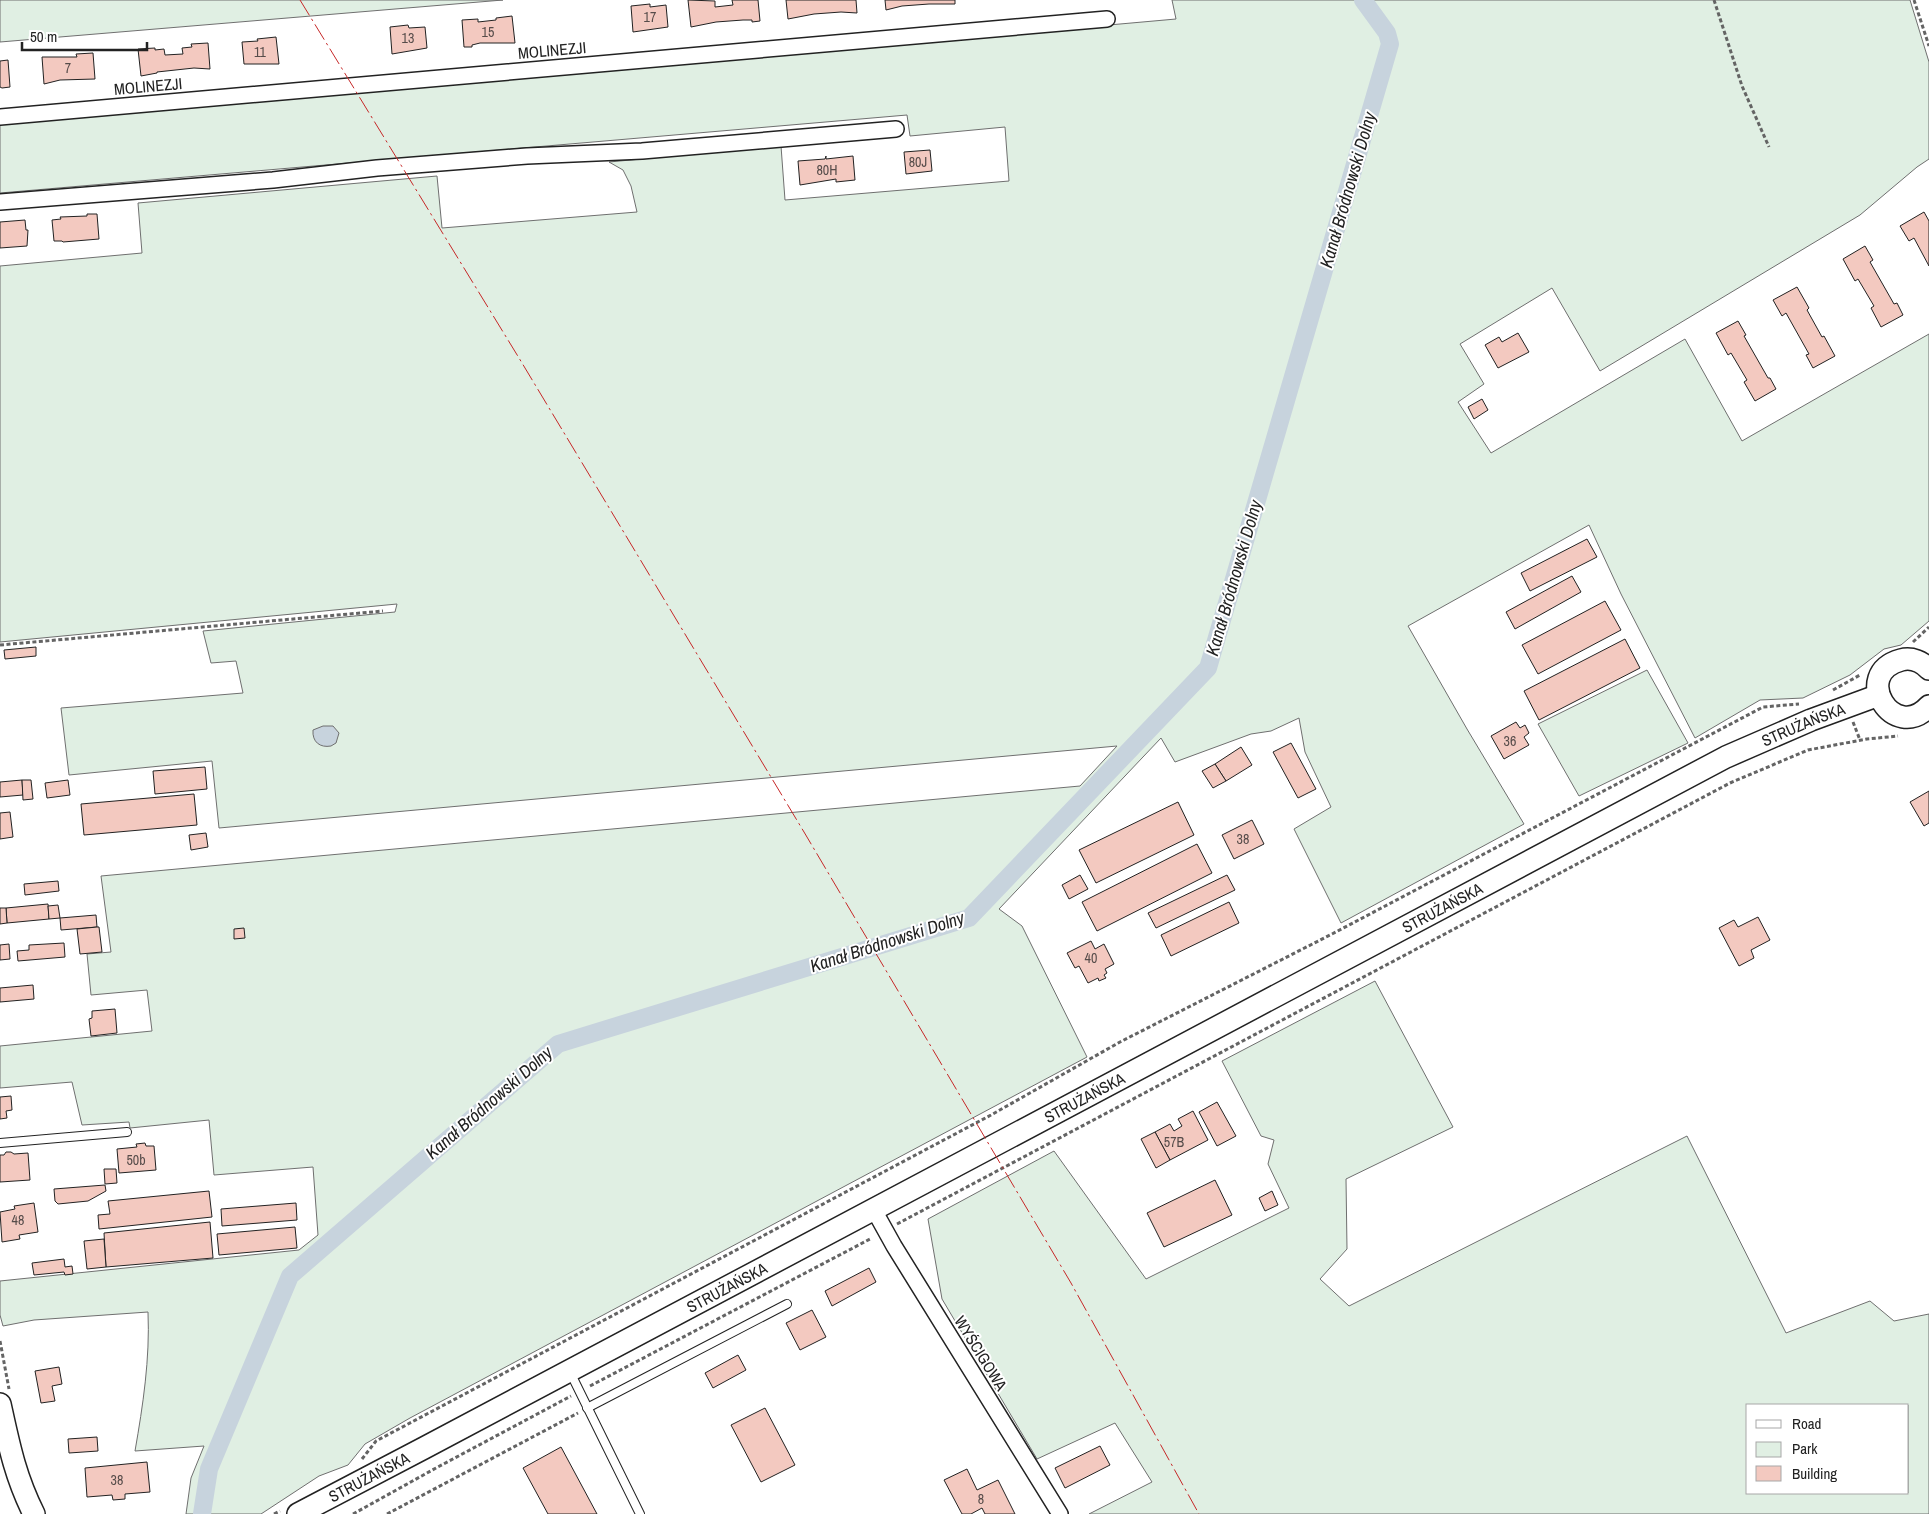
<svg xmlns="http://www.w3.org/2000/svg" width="1929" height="1514" viewBox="0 0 1929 1514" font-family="'Archivo Narrow',sans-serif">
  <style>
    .green { fill: #e0efe3; stroke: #6f6f6f; fill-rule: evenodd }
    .water { fill: #c7d3dd; stroke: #6f6f6f }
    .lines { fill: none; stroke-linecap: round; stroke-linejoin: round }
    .canal { stroke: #c7d3dd; stroke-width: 18 }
    .building { fill: #f3c9c0; stroke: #222 }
    .lane-casing { stroke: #222; stroke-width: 10 }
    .street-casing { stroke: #222; stroke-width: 18 }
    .secondary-casing { stroke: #222; stroke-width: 24 }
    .path { stroke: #646464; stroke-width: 3; stroke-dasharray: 4 2.5; stroke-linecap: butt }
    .lane { stroke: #fff; stroke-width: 8 }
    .street { stroke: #fff; stroke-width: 15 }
    .secondary { stroke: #fff; stroke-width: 21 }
    .power { stroke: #c62828; stroke-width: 1; stroke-dasharray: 18 4 2.5 4; stroke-linecap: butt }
    .labels { text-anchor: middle; stroke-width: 4; stroke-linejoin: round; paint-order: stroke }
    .number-label { font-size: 14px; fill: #564c4a }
    .street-label { font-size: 16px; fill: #222; stroke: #fff }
    .water-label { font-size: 18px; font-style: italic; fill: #222; stroke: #fff }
  </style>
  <rect width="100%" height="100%" fill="#fff"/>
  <!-- green -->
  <g class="green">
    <polygon points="0,0 503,0 0,42"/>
    <path d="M 1172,0 L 1910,0 L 1929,62 L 1929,159 L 1917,167 L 1860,215 L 1600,371 L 1552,288 L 1460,344 L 1484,384 L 1458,402 L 1491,453 L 1685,339 L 1742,441 L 1929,334 L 1929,621 L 1901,645 L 1884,649 L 1850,675 L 1803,698 L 1760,700 L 1695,738 L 1621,594 L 1589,525 L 1408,626 L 1467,729 L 1524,824 L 1341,923 L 1294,829 L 1331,807 L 1305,752 L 1299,718 L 1271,731 L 1251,734 L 1175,762 L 1161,738 L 999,909 L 1022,926 L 1087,1057 L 410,1418 L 365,1444 L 348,1465 L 319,1476 L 261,1514 L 186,1514 L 191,1478 L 204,1446 L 135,1451 C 143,1405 150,1359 148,1312 L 34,1320 L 3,1326 L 0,1315 L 0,1281 L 299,1250 L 318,1235 L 313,1167 L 214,1175 L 209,1120 L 130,1128 L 129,1122 L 82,1125 L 72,1082 L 0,1088 L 0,1046 L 152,1031 L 147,990 L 91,995 L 87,954 L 111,952 L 101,876 L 1080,786 L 1117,746 L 219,828 L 212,761 L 69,775 L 61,708 L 243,693 L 236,661 L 211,663 L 203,631 L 395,612 L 397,604 L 0,642 L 0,266 L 142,253 L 138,203 L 437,176 L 442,228 L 637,212 L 631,186 L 623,170 L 609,162 L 781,146 L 785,200 L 1009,181 L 1005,127 L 910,136 L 907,115 L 0,193 L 0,124 L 1176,19 Z"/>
    <polygon points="1647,670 1688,743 1579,796 1538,724"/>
    <path d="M 1375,981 L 1453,1127 L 1346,1179 L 1347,1249 L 1320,1279 L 1349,1306 L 1687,1136 L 1786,1333 L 1870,1301 L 1894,1321 L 1929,1314 L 1929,1514 L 1089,1514 L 1152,1482 L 1115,1423 L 1037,1459 L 942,1299 L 928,1219 L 1054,1151 L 1146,1279 L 1289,1208 L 1268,1164 L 1274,1140 L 1261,1136 L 1222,1061 ZM 1748,1405 L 1908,1405 L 1908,1493 L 1748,1493 Z"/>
  </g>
  <!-- water -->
  <path class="water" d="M 323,726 L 333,726 L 339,733 L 336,743 L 331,746 C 320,748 312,742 313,730 Z"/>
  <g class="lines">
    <!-- canal -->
    <polyline class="canal" points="202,1514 209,1469 290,1276 558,1044 969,918 1208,668 1390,44 1387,33 1363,0"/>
  </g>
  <!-- building -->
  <g class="building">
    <polygon points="688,0 715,1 715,7 733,5 732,0 758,0 760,21 752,22 752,20 743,20 716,22 691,27"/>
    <polygon points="786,0 856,0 857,13 841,12 814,14 788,19"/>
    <polygon points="885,0 955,0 955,4 929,4 902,6 886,10"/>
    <polygon points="650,4 650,7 666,5 668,27 633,32 631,6"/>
    <polygon points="512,16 515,43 480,43 472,45 472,47 464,47 462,20 478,19 478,22 496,20 496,18"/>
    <polygon points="408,25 409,28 425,27 427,48 392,54 390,27"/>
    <polygon points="276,37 279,64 244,64 242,42 258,41 257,39"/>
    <polygon points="208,43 210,69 194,68 157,72 157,73 141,76 138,49 155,48 155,50 164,49 165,55 183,54 182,48 192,47 191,44"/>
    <polygon points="93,53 95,79 60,80 44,84 42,57 77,57 76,54"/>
    <polygon points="8,60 10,87 2,88 0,87 0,61"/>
    <polygon points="930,150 932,171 906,174 904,152"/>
    <polygon points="826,156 826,159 853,156 855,180 836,182 836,179 800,185 798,161 825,159"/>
    <polygon points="1924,212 1929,221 1929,266 1914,238 1909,241 1900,226"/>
    <polygon points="87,214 97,214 99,239 63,242 62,241 54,241 52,220 61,219 60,217 87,216"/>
    <polygon points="25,220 26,230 28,230 27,246 0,248 0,222"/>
    <polygon points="1865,246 1873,260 1870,262 1894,304 1897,303 1903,315 1881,327 1871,308 1874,306 1858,279 1855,281 1843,259"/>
    <polygon points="1797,287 1809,308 1807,310 1822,337 1824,336 1835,356 1813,368 1806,355 1809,354 1786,313 1782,316 1773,300"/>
    <polygon points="1738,321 1746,335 1744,336 1768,378 1770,378 1776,389 1755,401 1744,382 1747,380 1731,353 1728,355 1716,333"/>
    <polygon points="1518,333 1529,352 1498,368 1485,345 1499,337 1502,342"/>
    <polygon points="1482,399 1488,410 1474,419 1468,407"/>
    <polygon points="1587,539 1597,557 1530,591 1521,573"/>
    <polygon points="1572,576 1581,592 1515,629 1506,612"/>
    <polygon points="1605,601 1621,630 1538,674 1522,645"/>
    <polygon points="1625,639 1640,668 1539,720 1524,691"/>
    <polygon points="36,647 36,656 5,659 4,650"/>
    <polygon points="1516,722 1520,728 1525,725 1529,733 1524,737 1529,745 1504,759 1491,736"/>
    <polygon points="1291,743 1316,789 1298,798 1273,752"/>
    <polygon points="1241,747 1252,765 1226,781 1215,764"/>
    <polygon points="1215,764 1226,781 1213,788 1202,771"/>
    <polygon points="205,767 207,789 155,794 153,771"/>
    <polygon points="22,780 23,795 0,797 0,782"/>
    <polygon points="22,780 31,780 33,799 23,800"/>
    <polygon points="68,780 70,795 47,798 45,783"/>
    <polygon points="1929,791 1929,823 1924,826 1910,802"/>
    <polygon points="194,794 197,825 84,835 81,804"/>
    <polygon points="1178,802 1194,835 1096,883 1079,850"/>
    <polygon points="10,812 13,837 0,839 0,813"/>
    <polygon points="1252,820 1264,844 1234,859 1222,835"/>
    <polygon points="206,833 208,847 191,850 189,835"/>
    <polygon points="1197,844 1212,873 1097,931 1082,902"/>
    <polygon points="1080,875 1088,889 1069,899 1062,885"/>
    <polygon points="1227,875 1235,890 1156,928 1148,913"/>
    <polygon points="58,881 59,891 25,895 24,884"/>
    <polygon points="1229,902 1239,923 1171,956 1161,935"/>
    <polygon points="48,904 49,919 7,923 6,908"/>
    <polygon points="58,905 60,918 49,919 48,906"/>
    <polygon points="0,908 6,908 7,923 0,924"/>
    <polygon points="96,915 97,927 61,930 60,918"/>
    <polygon points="1758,917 1770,940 1751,950 1754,958 1739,966 1719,928 1734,920 1738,927"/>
    <polygon points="97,927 99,927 102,952 80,954 77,929"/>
    <polygon points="244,928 245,938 234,939 234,929"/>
    <polygon points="1091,941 1095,949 1104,944 1114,964 1105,969 1107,973 1104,975 1106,978 1099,981 1098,978 1088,983 1079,966 1075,968 1067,953"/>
    <polygon points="64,943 65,957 18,961 17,951 29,950 29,945"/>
    <polygon points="9,944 10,959 0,960 0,945"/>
    <polygon points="33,985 34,999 0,1002 0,988"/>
    <polygon points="115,1009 117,1033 91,1036 89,1019 92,1018 92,1011"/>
    <polygon points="11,1096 12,1110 6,1111 7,1118 0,1119 0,1097"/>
    <polygon points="1217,1102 1236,1136 1217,1146 1199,1112"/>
    <polygon points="1193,1111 1208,1140 1170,1160 1155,1132 1170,1124 1174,1131 1182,1126 1178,1119"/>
    <polygon points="1155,1132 1170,1160 1156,1168 1141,1139"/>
    <polygon points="145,1143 146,1146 154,1146 156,1170 119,1173 117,1149 137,1147 136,1144"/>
    <polygon points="6,1152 11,1152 14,1154 28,1153 30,1180 0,1182 0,1155 4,1155"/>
    <polygon points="104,1169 116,1169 117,1183 105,1184"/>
    <polygon points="1215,1180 1232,1215 1164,1247 1147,1213"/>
    <polygon points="105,1185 106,1191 88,1201 58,1204 55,1201 54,1189"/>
    <polygon points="209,1191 212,1217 99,1229 98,1215 110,1214 108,1201"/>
    <polygon points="1272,1191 1278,1205 1265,1211 1259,1198"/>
    <polygon points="34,1203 38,1232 19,1235 20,1239 2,1242 0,1212 15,1209 14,1206"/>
    <polygon points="296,1203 297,1220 222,1226 221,1209"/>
    <polygon points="210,1222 213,1258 106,1267 104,1233"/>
    <polygon points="295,1227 297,1248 219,1255 217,1234"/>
    <polygon points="104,1239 106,1267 87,1269 84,1241"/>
    <polygon points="64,1259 65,1267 72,1266 73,1274 65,1275 64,1272 34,1275 32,1263"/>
    <polygon points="869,1268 876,1282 832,1306 825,1291"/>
    <polygon points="812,1310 826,1337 800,1350 786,1323"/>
    <polygon points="738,1355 746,1370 713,1388 705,1373"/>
    <polygon points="59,1367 62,1384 52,1386 55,1401 41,1403 35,1371"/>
    <polygon points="765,1408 795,1465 761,1482 731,1425"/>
    <polygon points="97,1437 98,1451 69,1453 68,1439"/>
    <polygon points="1100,1446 1110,1465 1065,1488 1055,1468"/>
    <polygon points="561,1447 597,1514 548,1514 523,1468"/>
    <polygon points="147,1462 150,1492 125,1494 125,1499 113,1500 112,1495 87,1497 85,1468"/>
    <polygon points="967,1469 977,1490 998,1480 1015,1514 985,1514 982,1508 971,1514 962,1514 944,1480"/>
  </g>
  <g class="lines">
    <!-- lane casing -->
    <g class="lane-casing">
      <g id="lane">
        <polyline points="0,1143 127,1132"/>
        <polyline points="570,1372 640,1514"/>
        <polyline points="587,1408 787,1304"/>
      </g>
    </g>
    <!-- street casing -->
    <g class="street-casing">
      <g id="street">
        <polyline points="0,117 1107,19"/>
        <polyline points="0,202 273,180 377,168 527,156 642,151 896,129"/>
        <polyline points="874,1210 894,1246 1060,1514"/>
      </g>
    </g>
    <!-- secondary casing -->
    <g class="secondary-casing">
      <g id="secondary">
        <path d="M 1929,669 C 1922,662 1912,657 1901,660 C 1850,674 1894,744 1929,706"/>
        <path d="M 0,1404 C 9,1445 15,1476 34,1514"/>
        <path id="s1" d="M 298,1514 L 424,1448 L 1726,757 L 1811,720 L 1879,695"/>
      </g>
    </g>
    <!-- path -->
    <g class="path">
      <polyline points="1714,0 1742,86 1769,147"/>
      <polyline points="1914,0 1929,46"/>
      <polyline points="1913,642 1929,627"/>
      <polyline points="0,645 383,611"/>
      <polyline points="1833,690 1860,675"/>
      <polyline points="1853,722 1860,740"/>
      <polyline points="897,1224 1730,783 1808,750 1867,739 1898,736"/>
      <polyline points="0,1341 9,1389"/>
      <polyline points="590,1386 872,1238"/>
      <polyline points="362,1459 376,1441 991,1115 1120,1042 1332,934 1763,707 1799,704"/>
      <polyline points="274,1514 280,1511"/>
      <polyline points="353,1514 436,1468 571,1396"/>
      <polyline points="387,1514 578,1413"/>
    </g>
    <!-- lane -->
    <use href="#lane" class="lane"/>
    <!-- street -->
    <use href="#street" class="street"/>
    <!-- secondary -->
    <use href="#secondary" class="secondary"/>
    <!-- power -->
    <polyline class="power" points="300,0 519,358 804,832 1071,1283 1199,1514"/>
  </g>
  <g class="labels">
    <!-- number labels -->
    <g class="number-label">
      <text x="650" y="22">17</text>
      <text x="488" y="37">15</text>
      <text x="408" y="43">13</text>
      <text x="260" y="57">11</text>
      <text x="68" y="73">7</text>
      <text x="918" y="167">80J</text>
      <text x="827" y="175">80H</text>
      <text x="1510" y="746">36</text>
      <text x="1243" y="844">38</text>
      <text x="1091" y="963">40</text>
      <text x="1174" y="1147">57B</text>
      <text x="136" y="1165">50b</text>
      <text x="18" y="1225">48</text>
      <text x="117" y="1485">38</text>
      <text x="981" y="1504">8</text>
    </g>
    <!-- street labels -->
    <g class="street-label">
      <text transform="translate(552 50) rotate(-5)" y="6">MOLINEZJI</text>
      <text transform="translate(148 86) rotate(-5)" y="6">MOLINEZJI</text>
      <text dy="6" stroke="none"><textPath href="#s1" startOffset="1700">STRUŻAŃSKA</textPath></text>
      <text dy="6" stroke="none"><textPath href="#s1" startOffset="1295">STRUŻAŃSKA</textPath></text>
      <text dy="6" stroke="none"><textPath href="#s1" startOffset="890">STRUŻAŃSKA</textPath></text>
      <text dy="6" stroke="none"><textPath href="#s1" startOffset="485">STRUŻAŃSKA</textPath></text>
      <text transform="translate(981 1353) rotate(58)" y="6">WYŚCIGOWA</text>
      <text dy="6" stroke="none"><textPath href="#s1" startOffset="80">STRUŻAŃSKA</textPath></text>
    </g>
    <!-- water labels -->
    <g class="water-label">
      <text transform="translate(1348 190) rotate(-74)" y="6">Kanał Bródnowski Dolny</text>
      <text transform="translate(1234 578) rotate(-74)" y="6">Kanał Bródnowski Dolny</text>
      <text transform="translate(887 942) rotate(-18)" y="6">Kanał Bródnowski Dolny</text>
      <text transform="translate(489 1103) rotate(-41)" y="6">Kanał Bródnowski Dolny</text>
    </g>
  </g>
  <!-- legend -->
  <rect x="1746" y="1404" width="162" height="90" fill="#ffffff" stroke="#a7a7a7"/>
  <rect x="1756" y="1420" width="25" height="8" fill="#ffffff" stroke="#a7a7a7"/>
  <text x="1792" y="1429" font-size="15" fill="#222222">Road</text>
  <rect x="1756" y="1442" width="25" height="15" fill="#e0efe3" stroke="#a7a7a7"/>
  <text x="1792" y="1454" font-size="15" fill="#222222">Park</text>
  <rect x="1756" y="1466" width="25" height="15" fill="#f3c9c0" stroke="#a7a7a7"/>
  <text x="1792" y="1479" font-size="15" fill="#222222">Building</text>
  <!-- scale -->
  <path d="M22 42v8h125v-8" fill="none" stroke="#222222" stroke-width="2.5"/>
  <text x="30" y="42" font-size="15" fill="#222222" stroke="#ffffff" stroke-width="4" paint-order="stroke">50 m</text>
</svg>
